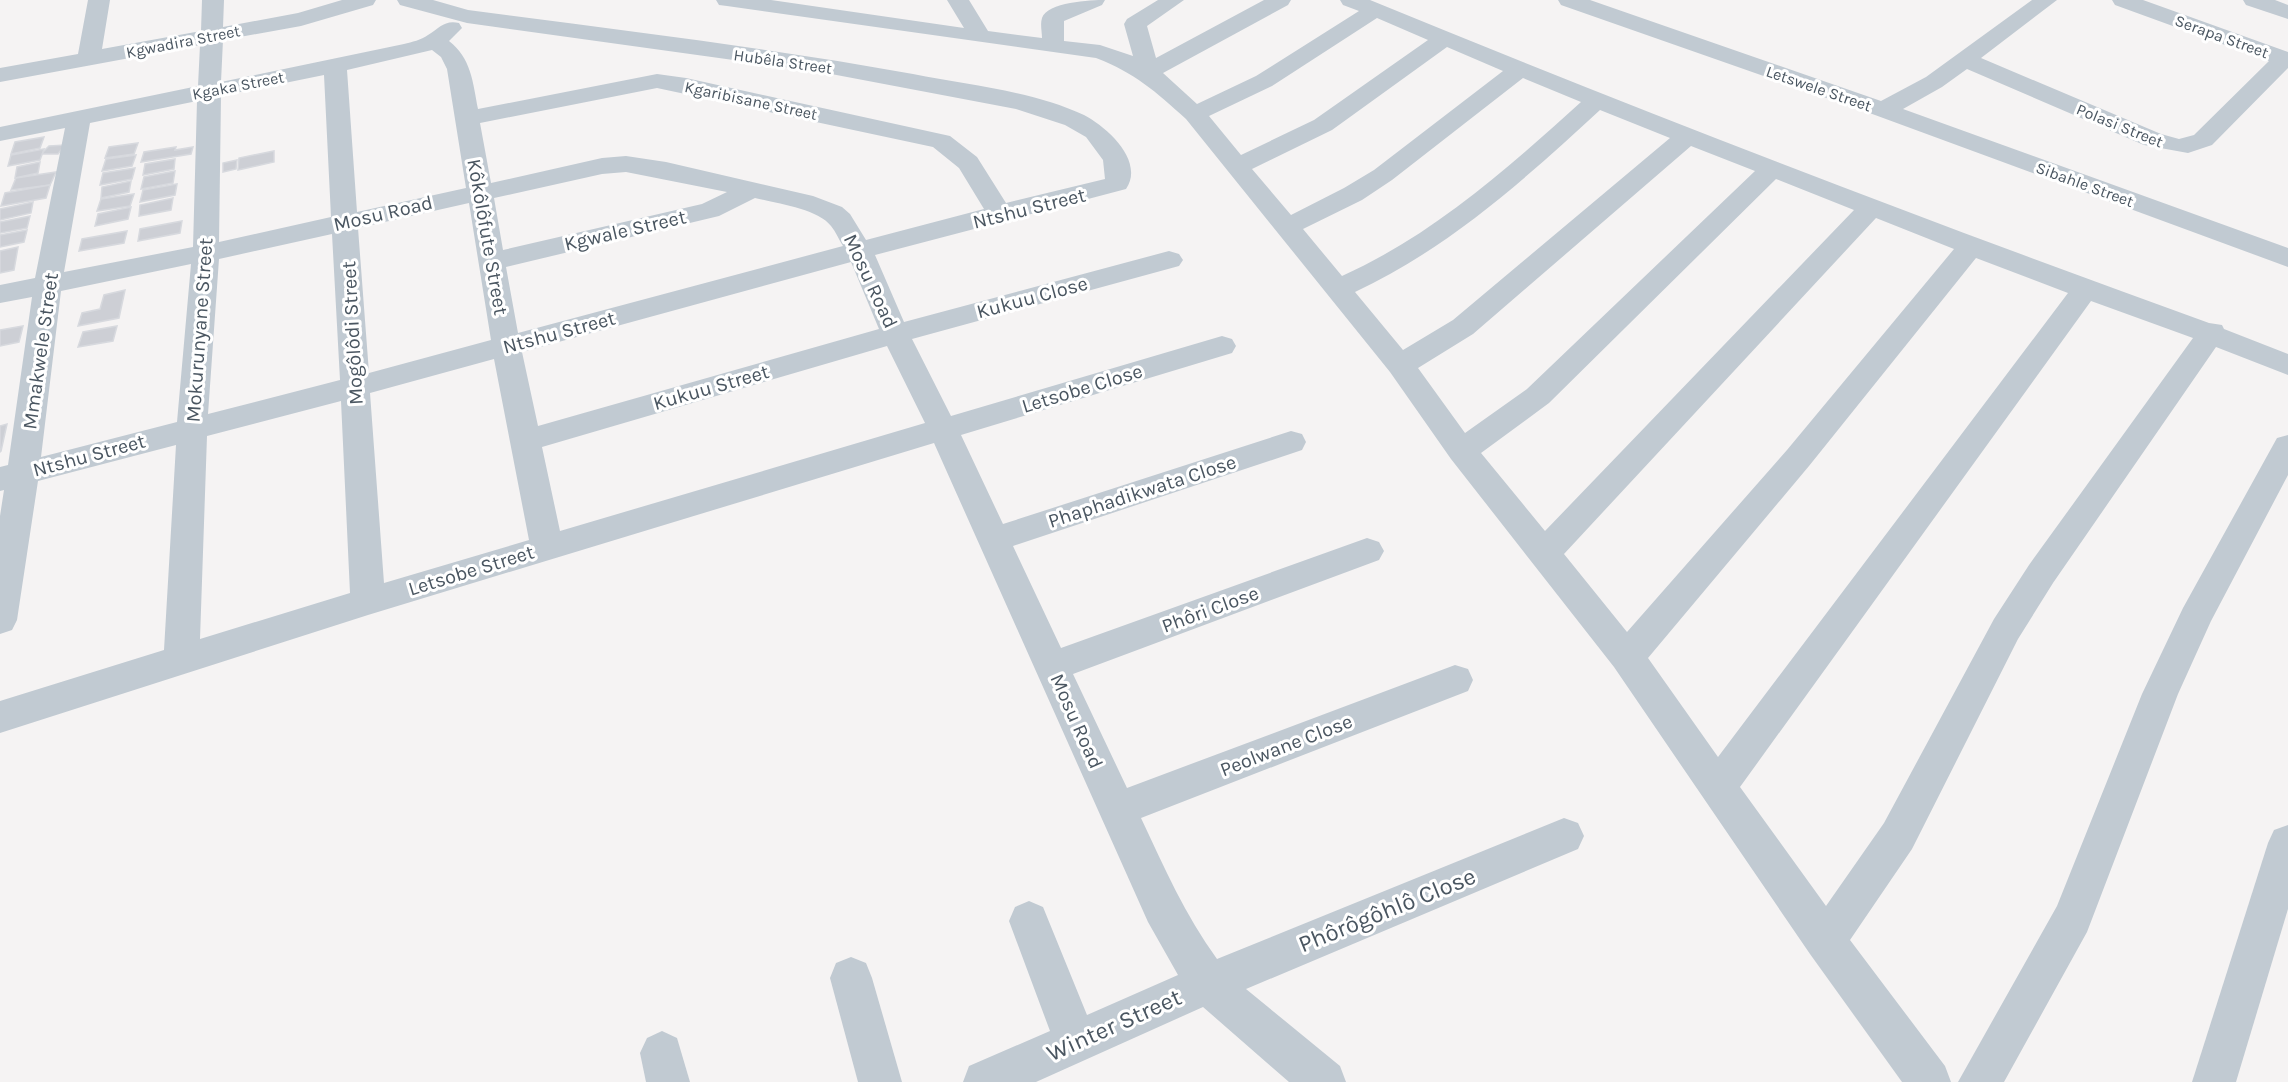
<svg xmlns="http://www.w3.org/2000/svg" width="2288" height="1082" viewBox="0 0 2288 1082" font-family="Karla,sans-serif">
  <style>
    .building { fill: #cdcfd5; stroke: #d7d9de; stroke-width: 1.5 }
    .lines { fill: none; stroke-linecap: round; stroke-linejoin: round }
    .minor { fill: #c1cad2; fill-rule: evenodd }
    .labels { text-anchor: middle; stroke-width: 6; stroke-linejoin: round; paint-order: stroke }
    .far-street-label { font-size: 16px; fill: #4a5661; stroke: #fff }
    .street-label { font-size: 20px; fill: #4a5661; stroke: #fff }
    .near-street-label { font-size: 24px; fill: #4a5661; stroke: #fff }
  </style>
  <rect width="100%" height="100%" fill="#f5f3f3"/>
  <!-- building -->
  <g class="building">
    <polygon points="44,137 40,148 11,154 15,142"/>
    <polygon points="138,143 134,154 105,158 109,147"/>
    <polygon points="65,145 58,154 41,154 49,146"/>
    <polygon points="176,147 175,150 193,147 191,154 141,162 144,152"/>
    <polygon points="44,149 40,160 8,166 11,155"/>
    <polygon points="274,151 274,162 238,170 239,158"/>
    <polygon points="136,155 132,166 102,171 106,159"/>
    <polygon points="175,159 174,169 143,175 145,164"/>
    <polygon points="237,160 236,169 223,172 223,163"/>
    <polygon points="40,162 38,173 15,178 17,167"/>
    <polygon points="135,168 132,179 100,185 103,173"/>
    <polygon points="175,171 173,183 141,189 144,177"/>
    <polygon points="56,172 50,185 11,190 16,178"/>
    <polygon points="131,181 129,192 101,198 102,187"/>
    <polygon points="177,184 175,195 140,202 143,190"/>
    <polygon points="50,185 46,198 1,206 5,193"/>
    <polygon points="134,194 130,206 97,211 101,199"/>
    <polygon points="173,198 171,210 139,216 140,205"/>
    <polygon points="33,202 31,213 0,220 0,209"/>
    <polygon points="131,207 128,219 95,226 98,214"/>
    <polygon points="30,216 27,228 0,233 0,222"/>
    <polygon points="182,221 180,233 138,241 140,229"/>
    <polygon points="27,230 24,242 0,247 0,235"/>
    <polygon points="127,231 124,243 79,251 82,239"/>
    <polygon points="18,247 14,270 0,273 0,251"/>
    <polygon points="125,290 119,318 78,326 82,313 100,309 104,295"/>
    <polygon points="23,326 19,342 0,346 0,330"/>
    <polygon points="117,326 113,341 78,347 83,332"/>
    <polygon points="7,424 1,451 0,452 0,426"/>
  </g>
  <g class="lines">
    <!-- minor -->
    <g class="minor">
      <path d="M 88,0 L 110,0 L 102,49 L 201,31 L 202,0 L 224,0 L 223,27 L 298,13 L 342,0 L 376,0 L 373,5 L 301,26 L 223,40 L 221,82 L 404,44 C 412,42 421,40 428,35 C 440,28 444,20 459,23 L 462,28 L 449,41 C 471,58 473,82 478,109 L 657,74 L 686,78 L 950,136 L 977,157 L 1006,203 L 1105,179 L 1103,160 L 1086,137 L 1065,125 L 1016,109 L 826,73 L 467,23 L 400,5 L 397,0 L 433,0 L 468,10 C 616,30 765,47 913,74 C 969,85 1032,91 1084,115 C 1107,127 1145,161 1126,189 L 875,255 L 904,322 L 1169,251 L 1179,254 L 1183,260 L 1179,266 L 912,339 L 951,416 L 1222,336 L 1232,339 L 1236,346 L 1232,353 L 961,435 L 1003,524 L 1291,431 L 1302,434 L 1306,442 L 1302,450 L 1013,546 L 1061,648 L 1367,538 L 1379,542 L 1384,551 L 1379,560 L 1073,674 L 1127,788 L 1455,665 L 1468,669 L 1473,680 L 1468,691 L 1141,818 C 1164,867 1185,915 1217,959 L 1564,818 L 1578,823 L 1584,836 L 1578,849 L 1246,989 L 1340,1066 L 1346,1082 L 1289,1082 L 1203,1007 L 1036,1082 L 963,1082 L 969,1066 L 1050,1031 L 1009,921 L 1015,907 L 1029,901 L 1043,907 L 1087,1015 L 1178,975 L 1148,922 L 934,443 L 368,615 L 0,733 L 0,701 L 164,650 L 176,445 L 38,481 L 17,620 L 12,630 L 0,634 L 0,516 L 4,490 L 0,491 L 0,467 L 8,465 L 32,297 L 0,303 L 0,285 L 35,278 L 65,128 L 0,141 L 0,127 L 198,86 L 200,45 L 0,82 L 0,68 L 78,54 ZM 432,50 L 441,57 L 447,69 L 466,188 L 357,212 L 347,70 ZM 324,75 L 331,217 L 219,242 L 221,96 ZM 657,88 L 933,147 L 959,168 L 984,209 L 866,240 L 850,214 L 842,207 L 813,196 L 666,162 L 626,156 L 602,158 L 491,183 L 480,123 ZM 197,101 L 193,247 L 64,272 L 90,123 ZM 626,172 L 727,192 L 702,204 L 503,250 L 494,198 L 602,174 ZM 755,198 C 775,203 818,209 831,226 C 836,232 839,240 843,246 L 518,333 L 506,267 L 719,216 ZM 469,203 L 491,340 L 369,373 L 358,228 ZM 332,234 L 340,380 L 208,414 L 219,259 ZM 851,262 L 879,329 L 538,426 L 522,352 ZM 191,264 L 177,422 L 41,457 L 61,291 ZM 887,346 L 925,423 L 560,531 L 542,447 ZM 494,359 L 529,540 L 384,583 L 370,393 ZM 341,401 L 350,593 L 200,639 L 207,436 Z"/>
      <path d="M 716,0 L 771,0 L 964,28 L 947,0 L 969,0 L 988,31 L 1042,38 C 1042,32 1040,24 1042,18 C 1047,2 1091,0 1105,0 L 1102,5 L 1064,21 L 1064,41 L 1100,45 L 1133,56 L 1124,24 L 1127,19 L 1158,0 L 1184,0 L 1147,26 L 1156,58 L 1264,0 L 1291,0 L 1288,5 L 1163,73 L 1197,104 L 1256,76 L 1359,11 L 1343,5 L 1340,0 L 1370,0 C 1648,114 1927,221 2209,323 L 2222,325 L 2224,329 L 2288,354 L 2288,375 L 2216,347 L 2053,583 L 2018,639 L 1912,849 L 1850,940 L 1945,1066 L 1951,1082 L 1902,1082 L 1810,954 L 1614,667 L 1451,459 L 1390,372 L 1186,119 C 1155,91 1135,73 1096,58 L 727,6 L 719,5 ZM 1377,18 L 1428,40 L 1314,120 L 1241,155 L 1209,116 L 1272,86 ZM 1447,47 L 1503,71 L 1374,170 L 1344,188 L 1291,215 L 1252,169 L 1332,130 ZM 1523,78 L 1581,102 C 1508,168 1433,235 1342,276 L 1303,229 L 1362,200 L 1392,180 ZM 1600,110 L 1670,138 L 1453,320 L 1403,350 L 1355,292 C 1449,248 1525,179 1600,110 ZM 1691,146 L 1755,171 L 1527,389 L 1465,433 L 1418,368 L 1473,334 ZM 1776,179 L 1854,210 L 1545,531 L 1481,453 L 1549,403 ZM 1876,218 L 1954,249 L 1787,450 L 1627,632 L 1564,554 ZM 1976,258 L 2068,293 L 1718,757 L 1648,658 L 1809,466 ZM 2091,301 L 2193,338 L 2029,565 L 1994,619 L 1884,823 L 1826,906 L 1740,787 Z"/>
      <polygon points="1558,0 1590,0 1881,101 1926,77 2032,0 2057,0 1981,58 2161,134 2179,139 2194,135 2269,61 2115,5 2112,0 2143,0 2288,52 2288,68 2212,145 2188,153 2144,145 1967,69 1942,87 1903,109 2288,248 2288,267 1875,115 1561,5"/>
      <polygon points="2243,0 2275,0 2288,5 2288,19 2246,5"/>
      <polygon points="2288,435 2288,475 2211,621 2178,694 2087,932 2004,1082 1958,1082 2057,906 2142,694 2183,608 2277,438"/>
      <polygon points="2288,825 2288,909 2236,1082 2192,1082 2268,843 2274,830"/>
      <polygon points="851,957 866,963 872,978 902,1082 858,1082 830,978 836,963"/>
      <polygon points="662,1031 677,1038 690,1082 646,1082 640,1053 647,1038"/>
    </g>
  </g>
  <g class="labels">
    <!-- far-street labels -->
    <g class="far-street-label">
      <text transform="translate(2222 36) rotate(20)" y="6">Serapa Street</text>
      <text transform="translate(183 41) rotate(-11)" y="6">Kgwadira Street</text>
      <text transform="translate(783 61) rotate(8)" y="6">Hubêla Street</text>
      <text transform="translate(238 85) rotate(-11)" y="6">Kgaka Street</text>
      <text transform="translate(1819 88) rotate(19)" y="6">Letswele Street</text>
      <text transform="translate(751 100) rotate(12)" y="6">Kgaribisane Street</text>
      <text transform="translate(2120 125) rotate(22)" y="6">Polasi Street</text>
      <text transform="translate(2085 184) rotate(20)" y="6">Sibahle Street</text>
    </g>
    <!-- street labels -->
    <g class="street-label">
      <text transform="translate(1029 208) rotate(-14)" y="7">Ntshu Street</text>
      <text transform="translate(383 213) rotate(-13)" y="7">Mosu Road</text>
      <text transform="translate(625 230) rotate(-13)" y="7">Kgwale Street</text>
      <text transform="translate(488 237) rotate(80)" y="7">Kôkôlôfute Street</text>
      <text transform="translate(871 281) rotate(65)" y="7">Mosu Road</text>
      <text transform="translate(1032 297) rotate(-15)" y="7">Kukuu Close</text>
      <text transform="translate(199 330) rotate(-86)" y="7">Mokurunyane Street</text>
      <text transform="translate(559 332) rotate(-15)" y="7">Ntshu Street</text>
      <text transform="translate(352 333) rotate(-93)" y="7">Mogôlôdi Street</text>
      <text transform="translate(40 351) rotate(-82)" y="7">Mmakwele Street</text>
      <text transform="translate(711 387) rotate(-16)" y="7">Kukuu Street</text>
      <text transform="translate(1082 388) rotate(-17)" y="7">Letsobe Close</text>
      <text transform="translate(89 455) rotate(-15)" y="7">Ntshu Street</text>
      <text transform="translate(1142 491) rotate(-18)" y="7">Phaphadikwata Close</text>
      <text transform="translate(471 570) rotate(-17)" y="7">Letsobe Street</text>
      <text transform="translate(1210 609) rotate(-20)" y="7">Phôri Close</text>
      <text transform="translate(1077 721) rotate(66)" y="7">Mosu Road</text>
      <text transform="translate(1286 745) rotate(-21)" y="7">Peolwane Close</text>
    </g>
    <!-- near-street labels -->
    <g class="near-street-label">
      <text transform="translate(1387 910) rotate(-22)" y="8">Phôrôgôhlô Close</text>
      <text transform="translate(1114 1025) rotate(-24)" y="8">Winter Street</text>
    </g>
  </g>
</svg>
